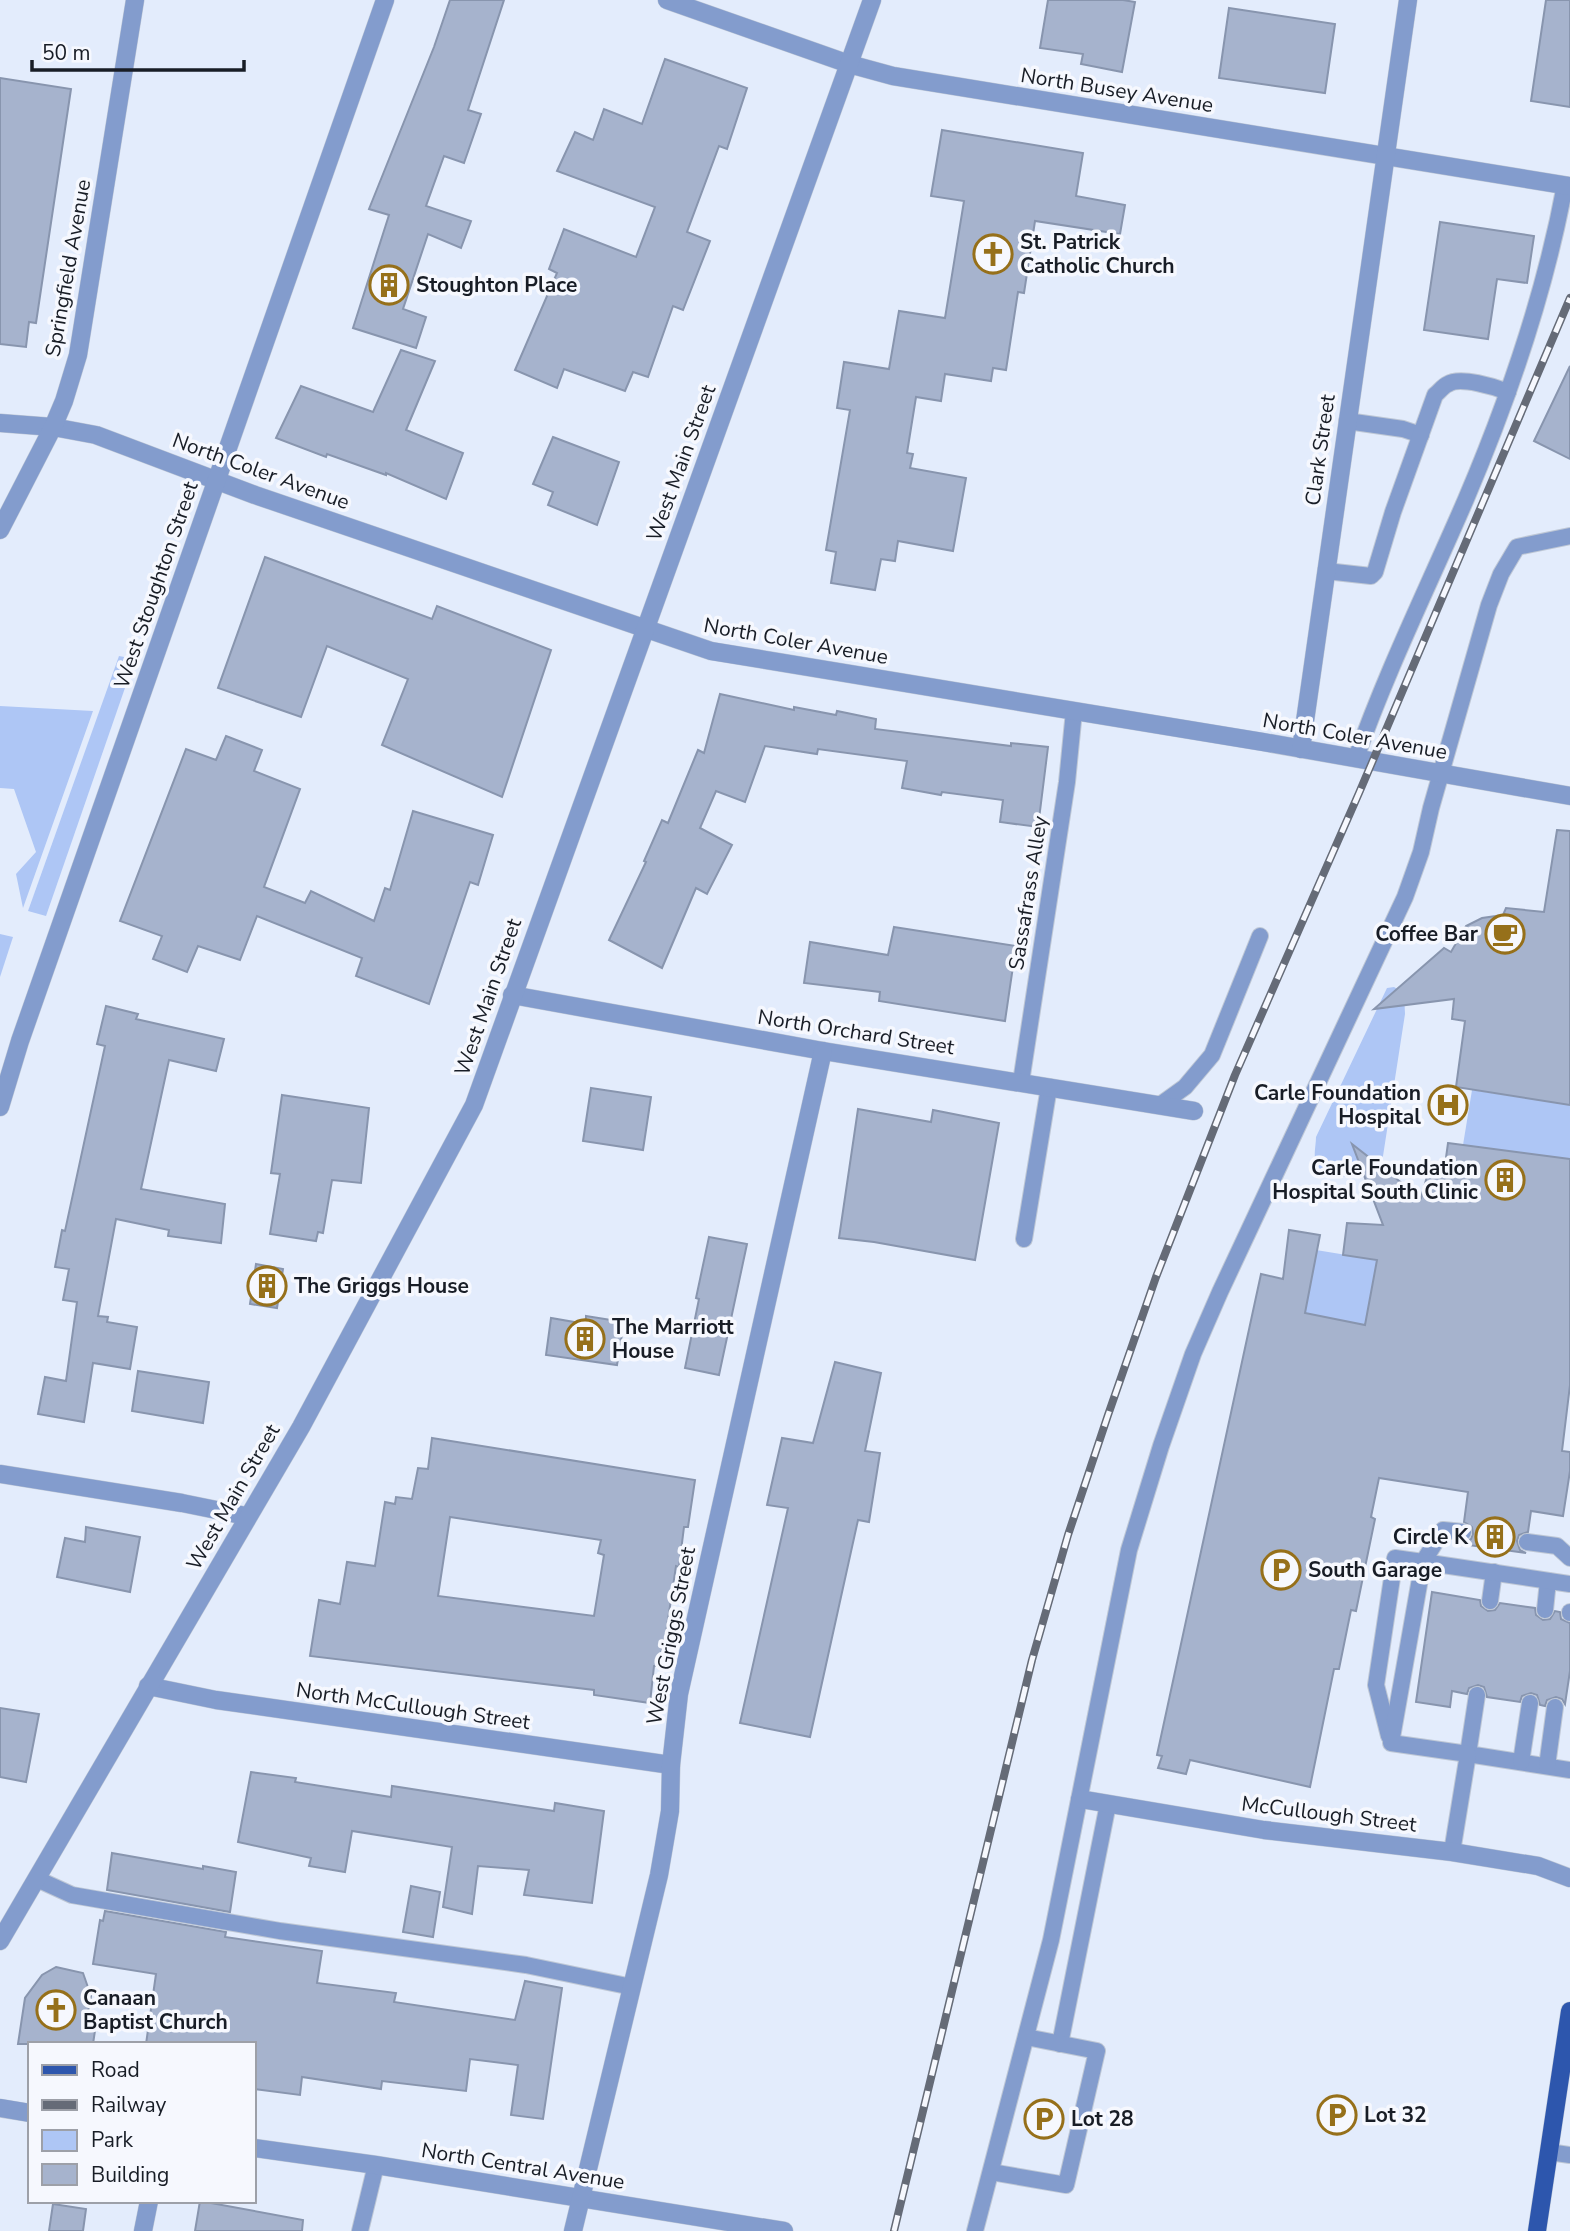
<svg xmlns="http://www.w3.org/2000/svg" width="1570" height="2231" viewBox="0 0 1570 2231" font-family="'Nunito Sans',sans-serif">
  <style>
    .green { fill: #aec6f5 }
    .building { fill: #a6b3cd; stroke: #8895ae; stroke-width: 2; fill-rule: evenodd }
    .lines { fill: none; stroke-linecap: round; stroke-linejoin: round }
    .service-casing { stroke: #bec7d5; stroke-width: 18 }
    .minor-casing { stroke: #bec7d5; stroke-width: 19 }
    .tertiary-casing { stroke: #bec7d5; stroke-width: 19 }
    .primary-casing { stroke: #bec7d5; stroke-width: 19 }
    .service { stroke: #839ccd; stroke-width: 16 }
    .minor { stroke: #839ccd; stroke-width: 18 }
    .tertiary { stroke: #839ccd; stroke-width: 18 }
    .primary { stroke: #2d56ad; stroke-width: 18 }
    .rail-casing { stroke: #656b77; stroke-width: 8 }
    .rail { stroke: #f6f8fe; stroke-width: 5; stroke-dasharray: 16; stroke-linecap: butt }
    .labels { text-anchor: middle; stroke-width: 7; stroke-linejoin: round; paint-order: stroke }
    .street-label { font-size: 21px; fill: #181d26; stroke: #f6f8fe }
    .poi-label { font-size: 21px; font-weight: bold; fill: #181d26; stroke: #f6f8fe; text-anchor: start }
  </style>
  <rect width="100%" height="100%" fill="#e3ecfc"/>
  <!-- green -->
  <g class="green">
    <polygon points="119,656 135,659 46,916 28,911"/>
    <polygon points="0,706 93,711 23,908 16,874 36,852 14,789 0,788"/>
    <polygon points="0,934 13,937 0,977"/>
    <path d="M 1394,987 L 1404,993 L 1405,1014 L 1383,1156 L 1374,1175 C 1359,1178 1318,1181 1315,1159 C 1314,1152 1316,1144 1316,1137 L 1387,988 Z"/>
    <polygon points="1472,1090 1570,1105 1570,1159 1463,1145"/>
    <polygon points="1316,1250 1377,1260 1405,1334 1305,1313"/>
  </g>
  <!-- building -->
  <g class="building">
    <polygon points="450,0 504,0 468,110 481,114 464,163 444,156 426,206 471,221 461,248 428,234 403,309 426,317 416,348 353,328 389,215 369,209 434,47"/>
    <polygon points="1048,0 1123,0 1135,2 1122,72 1081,64 1083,54 1040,48"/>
    <polygon points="1546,0 1570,0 1570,107 1531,101"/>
    <polygon points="1229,8 1335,24 1325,93 1219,78"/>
    <polygon points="665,59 747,88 727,149 719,146 687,232 710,241 683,310 673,306 648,377 633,372 625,391 564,369 557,388 515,370 557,273 549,269 564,229 636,257 655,207 557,171 575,132 593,140 604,109 642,124"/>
    <polygon points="0,78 71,89 36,323 29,322 26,347 0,344"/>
    <polygon points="942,130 1083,153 1076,196 1125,205 1120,234 1035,221 1024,293 1018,292 1006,370 993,368 991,381 945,374 941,401 916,397 907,453 913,454 910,468 966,478 953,551 898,541 895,561 881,559 875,590 831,583 836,552 826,550 850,410 837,408 844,362 889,369 899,311 945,318 964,201 931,196"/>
    <polygon points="1440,222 1534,236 1527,283 1497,279 1488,339 1424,330"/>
    <polygon points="401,350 435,361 406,430 463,453 446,499 386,473 386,475 327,454 326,457 276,438 301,386 373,412"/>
    <polygon points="1570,366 1570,459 1534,441"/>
    <polygon points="553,437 619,462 597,525 548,505 553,492 533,484"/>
    <polygon points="265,557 432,619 437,606 551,650 502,797 382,745 408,679 327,646 301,717 218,688"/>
    <polygon points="720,694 794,710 794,707 836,715 837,711 876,719 875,729 1011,746 1011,743 1048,747 1038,827 1000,822 1003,800 942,792 941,795 902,788 907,761 818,749 817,754 765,746 745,802 716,791 700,828 732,845 707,894 696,888 662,968 609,940 646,862 644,861 662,820 668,823 698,750 704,753"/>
    <polygon points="226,736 262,750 254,771 300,789 264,887 305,903 311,891 374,921 385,888 390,890 413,811 493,835 478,885 470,882 429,1004 356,976 362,958 257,916 240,960 198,946 187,972 153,959 162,936 120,921 186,749 216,760"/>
    <polygon points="1557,830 1570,831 1570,1105 1456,1087 1465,1021 1452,1019 1454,999 1374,1009 1444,948 1451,952 1466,926 1482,918 1503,915 1506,908 1544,912"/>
    <polygon points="894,927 1016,946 1005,1021 879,1001 880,992 804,983 810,942 888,955"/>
    <polygon points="106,1006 138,1014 136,1019 224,1039 216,1071 169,1060 141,1189 225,1204 221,1243 168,1236 169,1230 116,1219 98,1316 108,1317 107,1322 137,1327 130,1369 93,1363 84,1422 38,1414 45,1377 66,1381 77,1302 63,1300 69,1269 55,1267 62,1230 65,1231 105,1046 97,1044"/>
    <polygon points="591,1088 651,1097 643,1150 583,1141"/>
    <polygon points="282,1095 369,1108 361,1183 332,1180 323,1233 318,1232 316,1241 270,1234 280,1174 271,1173"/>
    <polygon points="858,1109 931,1122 933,1110 999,1123 975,1260 874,1242 839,1238"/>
    <polygon points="1448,1143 1570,1159 1570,1385 1562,1451 1570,1452 1570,1471 1563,1516 1531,1511 1528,1532 1519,1535 1517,1541 1520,1550 1526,1553 1461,1544 1471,1539 1473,1534 1472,1527 1464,1522 1468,1492 1379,1478 1371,1517 1375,1519 1356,1611 1351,1610 1339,1669 1334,1669 1310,1787 1190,1760 1186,1774 1158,1768 1162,1756 1157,1755 1261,1274 1283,1279 1289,1230 1320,1235 1305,1313 1365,1325 1377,1260 1343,1255 1347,1223 1383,1225 1352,1144 1421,1198 1431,1162 1445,1165"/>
    <polygon points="709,1237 747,1244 719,1375 685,1368 699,1299 696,1298"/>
    <polygon points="256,1264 283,1269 277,1308 250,1304"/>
    <polygon points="586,1316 624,1322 617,1365 546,1355 551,1318 586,1324"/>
    <polygon points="835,1362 881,1373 865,1451 880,1453 869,1522 858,1520 810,1737 740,1723 788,1508 767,1505 782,1438 813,1443"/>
    <polygon points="138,1371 209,1382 203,1423 132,1411"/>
    <path d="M 432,1438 L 695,1480 L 688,1527 L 684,1527 L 679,1567 L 676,1566 L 666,1633 L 658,1666 L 654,1666 L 650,1703 L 594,1695 L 594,1690 L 310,1656 L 319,1600 L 340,1604 L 347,1562 L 375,1566 L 385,1502 L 395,1504 L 396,1497 L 412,1499 L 418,1468 L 428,1469 ZM 450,1517 L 601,1540 L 598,1553 L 604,1555 L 594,1616 L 438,1596 Z"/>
    <polygon points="86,1527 140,1537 130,1592 57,1577 65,1538 85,1542"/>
    <polygon points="1432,1592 1480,1600 1481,1606 1488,1611 1495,1610 1500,1603 1535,1608 1536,1615 1543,1620 1550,1619 1555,1611 1560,1612 1561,1619 1570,1623 1570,1671 1565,1704 1562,1699 1556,1697 1547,1700 1545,1706 1540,1705 1537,1695 1531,1693 1522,1696 1520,1702 1487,1697 1484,1687 1478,1685 1469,1688 1467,1694 1452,1691 1450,1707 1416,1702"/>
    <polygon points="0,1708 39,1714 26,1782 0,1777"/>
    <polygon points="251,1772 296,1778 295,1782 391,1797 392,1786 554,1811 555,1803 604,1811 592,1903 524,1895 529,1870 478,1866 472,1914 443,1907 452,1847 352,1831 345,1872 309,1866 311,1858 238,1842"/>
    <polygon points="112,1853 203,1869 203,1866 236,1872 230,1912 107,1890"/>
    <polygon points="411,1886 440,1892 433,1937 403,1932"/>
    <polygon points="105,1911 226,1932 225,1937 322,1951 317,1983 396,1993 394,2002 515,2020 525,1981 562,1988 543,2119 511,2115 518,2065 470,2059 466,2091 382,2081 381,2089 302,2077 300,2095 254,2089 254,2044 146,2044 156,1974 93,1964 100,1920 103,1921"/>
    <polygon points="56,1967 83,1973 91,1996 86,2022 96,2024 93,2044 18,2044 25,1998 42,1975"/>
    <polygon points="200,2201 303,2220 302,2231 195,2231"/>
    <polygon points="53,2204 86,2209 83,2231 49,2231"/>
  </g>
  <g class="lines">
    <!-- service casing -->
    <g class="service-casing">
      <g id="service">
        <polyline points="1347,421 1403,429 1421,435"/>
        <path d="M 1326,571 L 1371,576 L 1375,572 L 1393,512 L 1435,395 C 1439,392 1443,386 1448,384 C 1460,376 1495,387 1508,392"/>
        <path d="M 1356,758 C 1387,670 1429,585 1466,499 C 1509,398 1545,293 1565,185"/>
        <polyline points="1021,1082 1067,782 1074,711"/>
        <polyline points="1160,1105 1185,1087 1212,1055 1260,936"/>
        <polyline points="1024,1239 1049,1087"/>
        <polyline points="1527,1542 1557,1546 1570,1558"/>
        <polyline points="1490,1601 1494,1572"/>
        <polyline points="1545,1610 1548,1581"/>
        <polyline points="1570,1613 1570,1612"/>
        <polyline points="1477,1695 1468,1754 1570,1770"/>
        <polyline points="1389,1736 1376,1685 1395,1558 1423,1562 1443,1530 1463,1532"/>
        <polyline points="1521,1762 1530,1703"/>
        <polyline points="1547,1766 1555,1707"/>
        <polyline points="1452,1852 1468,1754 1391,1743 1423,1562 1570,1584"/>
        <polyline points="37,1879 72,1895 280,1931 526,1965 632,1987"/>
        <polyline points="1060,2044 1108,1804"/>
        <polyline points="1549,2152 1570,2155"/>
        <polyline points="991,2172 1066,2185 1097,2051 1026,2037"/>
        <polyline points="360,2231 376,2165"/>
        <polyline points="975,2231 1051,1940 1129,1550 1161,1446 1193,1354 1220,1292 1405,897 1421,852 1431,808 1489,605 1501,574 1517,547 1570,536"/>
      </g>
    </g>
    <!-- minor casing -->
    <g class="minor-casing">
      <g id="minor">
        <polyline points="667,0 849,64 893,76 1570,186"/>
        <polyline points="0,423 53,427 96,435 255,495 711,651 1263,742 1570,796"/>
        <polyline points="1301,749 1408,0"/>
        <polyline points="512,995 823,1051 1194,1111"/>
        <polyline points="0,1107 20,1041 385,0"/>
        <polyline points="0,1474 182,1503 246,1516"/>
        <polyline points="148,1686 216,1700 671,1765"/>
        <polyline points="1080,1799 1264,1830 1452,1852 1538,1866 1570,1878"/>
        <polyline points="0,1941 301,1427 474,1105 872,0"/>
        <polyline points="0,2108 30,2113"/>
        <polyline points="254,2148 376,2165 784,2231"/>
        <polyline points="143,2231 149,2201"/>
        <polyline points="573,2231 659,1875 670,1811 671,1765 679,1694 823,1051"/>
      </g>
    </g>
    <!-- tertiary casing -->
    <g class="tertiary-casing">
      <polyline id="tertiary" points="0,530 53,427 64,401 78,355 135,0"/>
    </g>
    <!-- primary casing -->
    <g class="primary-casing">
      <polyline id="primary" points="1537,2231 1570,2011"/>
    </g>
    <!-- service -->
    <use href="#service" class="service"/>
    <!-- minor -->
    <use href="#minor" class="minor"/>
    <!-- tertiary -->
    <use href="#tertiary" class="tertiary"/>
    <!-- primary -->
    <use href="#primary" class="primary"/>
    <!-- rail casing -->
    <g class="rail-casing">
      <polyline id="rail" points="894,2231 1032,1660 1068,1535 1108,1415 1156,1277 1235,1075 1359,793 1570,298"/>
    </g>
    <!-- rail -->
    <use href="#rail" class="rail"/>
  </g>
  <!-- icons -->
  <defs>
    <g id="church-ring" transform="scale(2.0125)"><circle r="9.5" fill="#f6f8fe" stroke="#96701a" stroke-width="1.5"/><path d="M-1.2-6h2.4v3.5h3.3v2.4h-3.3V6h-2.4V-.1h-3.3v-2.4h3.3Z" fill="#96701a"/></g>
    <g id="building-ring" transform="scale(2.0125)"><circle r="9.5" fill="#f6f8fe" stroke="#96701a" stroke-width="1.5"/><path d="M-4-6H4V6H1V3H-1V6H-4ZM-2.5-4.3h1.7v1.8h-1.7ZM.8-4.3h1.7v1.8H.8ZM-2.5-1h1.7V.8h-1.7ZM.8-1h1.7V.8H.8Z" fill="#96701a"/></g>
    <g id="cafe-ring" transform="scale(2.0125)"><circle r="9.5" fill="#f6f8fe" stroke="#96701a" stroke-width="1.5"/><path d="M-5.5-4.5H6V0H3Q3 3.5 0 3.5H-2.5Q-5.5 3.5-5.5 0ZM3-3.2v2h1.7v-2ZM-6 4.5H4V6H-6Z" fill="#96701a"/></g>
    <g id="hospital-ring" transform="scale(2.0125)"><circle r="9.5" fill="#f6f8fe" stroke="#96701a" stroke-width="1.5"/><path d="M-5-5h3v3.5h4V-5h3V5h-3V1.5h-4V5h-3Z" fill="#96701a"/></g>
    <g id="parking-ring" transform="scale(2.0125)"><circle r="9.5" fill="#f6f8fe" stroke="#96701a" stroke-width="1.5"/><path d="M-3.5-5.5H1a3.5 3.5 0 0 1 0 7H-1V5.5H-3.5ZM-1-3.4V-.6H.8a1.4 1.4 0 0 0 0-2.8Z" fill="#96701a"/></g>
  </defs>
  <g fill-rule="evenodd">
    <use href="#church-ring" x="993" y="254"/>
    <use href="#building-ring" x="389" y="285"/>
    <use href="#cafe-ring" x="1505" y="934"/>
    <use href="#hospital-ring" x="1448" y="1105"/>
    <use href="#building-ring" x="1505" y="1180"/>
    <use href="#building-ring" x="267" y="1286"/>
    <use href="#building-ring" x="585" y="1339"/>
    <use href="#building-ring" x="1495" y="1537"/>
    <use href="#parking-ring" x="1281" y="1570"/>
    <use href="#church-ring" x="56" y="2010"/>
    <use href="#parking-ring" x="1337" y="2115"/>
    <use href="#parking-ring" x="1044" y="2119"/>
  </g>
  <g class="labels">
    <!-- street labels -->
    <g class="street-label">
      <text transform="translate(1117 90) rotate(9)" y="7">North Busey Avenue</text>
      <text transform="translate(68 268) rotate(-80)" y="7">Springfield Avenue</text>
      <text transform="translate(1320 450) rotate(-82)" y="7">Clark Street</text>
      <text transform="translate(681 463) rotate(-70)" y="7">West Main Street</text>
      <text transform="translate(261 471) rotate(20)" y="7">North Coler Avenue</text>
      <text transform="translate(156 585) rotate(-71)" y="7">West Stoughton Street</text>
      <text transform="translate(796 641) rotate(10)" y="7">North Coler Avenue</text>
      <text transform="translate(1355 736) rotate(10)" y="7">North Coler Avenue</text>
      <text transform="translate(1028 893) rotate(-81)" y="7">Sassafrass Alley</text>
      <text transform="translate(488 997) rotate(-71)" y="7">West Main Street</text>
      <text transform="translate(856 1032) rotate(9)" y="7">North Orchard Street</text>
      <text transform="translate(233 1497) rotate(-60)" y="7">West Main Street</text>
      <text transform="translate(671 1636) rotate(-79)" y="7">West Griggs Street</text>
      <text transform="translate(413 1706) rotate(8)" y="7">North McCullough Street</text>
      <text transform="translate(1329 1814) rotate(7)" y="7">McCullough Street</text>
      <text transform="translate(523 2166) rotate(9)" y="7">North Central Avenue</text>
    </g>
    <!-- poi labels -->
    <g class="poi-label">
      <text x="1020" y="249">St. Patrick<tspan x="1020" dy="24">Catholic Church</tspan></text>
      <text x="416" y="292">Stoughton Place</text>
      <text x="1478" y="941" text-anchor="end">Coffee Bar</text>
      <text x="1421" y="1100" text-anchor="end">Carle Foundation<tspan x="1421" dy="24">Hospital</tspan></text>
      <text x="1478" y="1175" text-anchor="end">Carle Foundation<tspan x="1478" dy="24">Hospital South Clinic</tspan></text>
      <text x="294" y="1293">The Griggs House</text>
      <text x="612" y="1334">The Marriott<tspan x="612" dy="24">House</tspan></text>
      <text x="1468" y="1544" text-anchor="end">Circle K</text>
      <text x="1308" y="1577">South Garage</text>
      <text x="83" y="2005">Canaan<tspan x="83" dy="24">Baptist Church</tspan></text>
      <text x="1364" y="2122">Lot 32</text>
      <text x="1071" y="2126">Lot 28</text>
    </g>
  </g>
  <!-- legend -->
  <rect x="28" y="2042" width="228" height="161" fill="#f6f8fe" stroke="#9da0a8" stroke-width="2"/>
  <rect x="42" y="2065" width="35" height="10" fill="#2d56ad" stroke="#9da0a8" stroke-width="2"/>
  <text x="91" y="2077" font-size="21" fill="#181d26">Road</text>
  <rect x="42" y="2100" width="35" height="10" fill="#656b77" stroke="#9da0a8" stroke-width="2"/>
  <text x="91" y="2112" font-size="21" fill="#181d26">Railway</text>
  <rect x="42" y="2130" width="35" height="21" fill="#aec6f5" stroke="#9da0a8" stroke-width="2"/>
  <text x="91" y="2147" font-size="21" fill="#181d26">Park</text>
  <rect x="42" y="2164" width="35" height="21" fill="#a6b3cd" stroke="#9da0a8" stroke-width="2"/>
  <text x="91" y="2182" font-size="21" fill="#181d26">Building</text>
  <!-- scale -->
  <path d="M32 60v10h212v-10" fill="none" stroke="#181d26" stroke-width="3.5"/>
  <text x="42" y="60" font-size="21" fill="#181d26" stroke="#f6f8fe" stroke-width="5" paint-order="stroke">50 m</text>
</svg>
